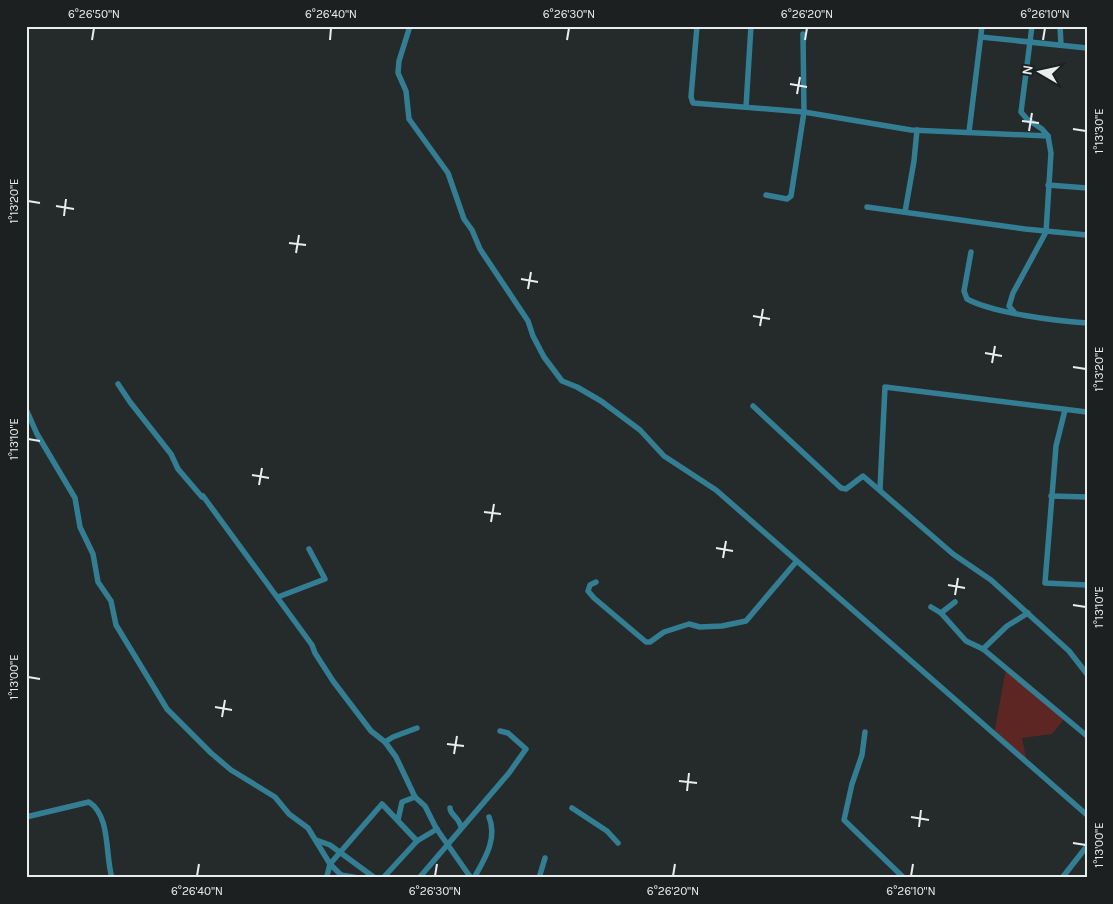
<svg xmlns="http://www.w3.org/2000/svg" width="1113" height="904" viewBox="0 0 1113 904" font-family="Karla,sans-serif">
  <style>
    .green { fill: #5e2623 }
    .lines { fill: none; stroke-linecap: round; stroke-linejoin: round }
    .minor { stroke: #337e93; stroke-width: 5.5 }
    .ticks { fill: none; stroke: #eaedee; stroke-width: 2 }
    .neatline { fill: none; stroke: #eaedee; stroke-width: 2 }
    .ticks-label { font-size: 12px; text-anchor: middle; fill: #eaedee }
  </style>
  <rect width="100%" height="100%" fill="#252a2b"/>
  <!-- green -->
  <polygon class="green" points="1006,669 1065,718 1052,734 1022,738 1027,763 994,734"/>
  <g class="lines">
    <!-- minor -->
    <g class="minor">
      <polyline points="410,26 399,61 398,73 406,91 409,119 448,173 464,219 472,230 480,249 528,321 533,336 544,357 562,381 577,387 601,401 640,430 664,456 716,490 1087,815"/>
      <polyline points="697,26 691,97 693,103 804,112 911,130 1048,136"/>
      <polyline points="1060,26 1061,45"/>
      <polyline points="981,37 1087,48"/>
      <polyline points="746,107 751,26"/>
      <polyline points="969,132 982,26"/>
      <polyline points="1048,185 1087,188"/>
      <polyline points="766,195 787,199 791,196 804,112 803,34"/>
      <polyline points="867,207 1025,229 1087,235"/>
      <polyline points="905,212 914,161 917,130"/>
      <path d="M 971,252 L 964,291 L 967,299 C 993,313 1056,321 1087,323"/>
      <polyline points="1014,312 1009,306 1013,293 1046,232 1051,153 1048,136 1042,129 1027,119 1021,112 1032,26"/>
      <polyline points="118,384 130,402 171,454 178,469 202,497 203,496 312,645 315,653 333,681 371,731 385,742 396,757 415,797 425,806 436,828 471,878"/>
      <polyline points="753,406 841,488 846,489 863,476 953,554 991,580 1069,651 1087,674"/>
      <polyline points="26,409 37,434 75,498 80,527 93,554 98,582 111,601 116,625 167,709 211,753 231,770 275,797 289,814 308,828 330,864 327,876"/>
      <polyline points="1065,410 1056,446 1045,583 1087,585"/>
      <polyline points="880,489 885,387 1087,412"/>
      <polyline points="1051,496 1087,497"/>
      <polyline points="596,582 590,585 588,591 594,598 646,642 650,642 664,632 689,624 700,627 722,626 746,621 796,562"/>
      <polyline points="278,597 325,579 309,549"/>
      <polyline points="931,607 941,613 966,641 983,649 1087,736"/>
      <polyline points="941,613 955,602"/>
      <polyline points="983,649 1007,626 1028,613"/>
      <polyline points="865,732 862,755 852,784 844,820 904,878"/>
      <polyline points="385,742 393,737 417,728"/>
      <path d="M 450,808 C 450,815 459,817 461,827"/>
      <polyline points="572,808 607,831 618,843"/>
      <path d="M 26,817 L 89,802 C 111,816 105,856 112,878"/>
      <polyline points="398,820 402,802 415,797"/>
      <polyline points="316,840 330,845 375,878"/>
      <polyline points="417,841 437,829"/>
      <polyline points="341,875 358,878"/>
      <polyline points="344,878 330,864 382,804 417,841 383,878"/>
      <polyline points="419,878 509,773 526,749 508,733 500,731"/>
      <path d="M 474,878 C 484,860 498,839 489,817"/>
      <polyline points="539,878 545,858"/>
      <polyline points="1062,878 1087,846"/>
    </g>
  </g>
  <!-- ticks -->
  <path class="ticks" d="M 92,40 L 94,28M 330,40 L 331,28M 567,40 L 569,28M 805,40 L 807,28M 1043,40 L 1045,28M 790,84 L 807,87M 797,94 L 800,77M 1022,121 L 1039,123M 1073,129 L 1086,131M 1029,131 L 1032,113M 28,201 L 40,203M 56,206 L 74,209M 64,216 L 66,199M 289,243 L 306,245M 296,253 L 299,235M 521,279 L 538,282M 528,289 L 531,272M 753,316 L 770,319M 760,326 L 763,309M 985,353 L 1002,356M 992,363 L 995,346M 1073,367 L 1086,369M 28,439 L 40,441M 252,475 L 269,478M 259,485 L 262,468M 484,512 L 501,514M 491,522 L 494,504M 716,548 L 733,551M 723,558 L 726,541M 948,585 L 965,588M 955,595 L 958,578M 1073,605 L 1086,607M 28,677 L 40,679M 215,707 L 232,710M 222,717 L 225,700M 447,744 L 464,746M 454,754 L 457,736M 679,781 L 697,783M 687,791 L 689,773M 911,817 L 929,820M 919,827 L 921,810M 1073,843 L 1086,845M 197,876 L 199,864M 435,876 L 437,864M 673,876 L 675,864M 911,876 L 913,864"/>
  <!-- border -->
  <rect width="1113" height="904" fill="none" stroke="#1c2021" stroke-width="55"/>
  <!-- north arrow -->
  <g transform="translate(1040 72) rotate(279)" stroke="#1c2021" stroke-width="4" paint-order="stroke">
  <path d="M0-4L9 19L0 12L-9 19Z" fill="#eaedee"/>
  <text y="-8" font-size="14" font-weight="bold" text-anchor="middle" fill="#eaedee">N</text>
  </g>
  <rect x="28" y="28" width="1058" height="848" class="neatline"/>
  <g class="ticks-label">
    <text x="94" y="18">6°26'50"N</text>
    <text x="331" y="18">6°26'40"N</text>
    <text x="569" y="18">6°26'30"N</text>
    <text x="807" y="18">6°26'20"N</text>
    <text x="1045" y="18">6°26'10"N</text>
    <text transform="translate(1099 131) rotate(-90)" y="4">1°13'30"E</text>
    <text transform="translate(14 201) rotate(-90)" y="4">1°13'20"E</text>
    <text transform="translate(1099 369) rotate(-90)" y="4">1°13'20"E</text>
    <text transform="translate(14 439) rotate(-90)" y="4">1°13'10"E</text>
    <text transform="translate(1099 607) rotate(-90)" y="4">1°13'10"E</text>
    <text transform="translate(14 677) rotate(-90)" y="4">1°13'00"E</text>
    <text transform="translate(1099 845) rotate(-90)" y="4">1°13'00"E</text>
    <text x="197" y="895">6°26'40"N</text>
    <text x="435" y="895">6°26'30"N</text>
    <text x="673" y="895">6°26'20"N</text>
    <text x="911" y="895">6°26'10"N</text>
  </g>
</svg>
